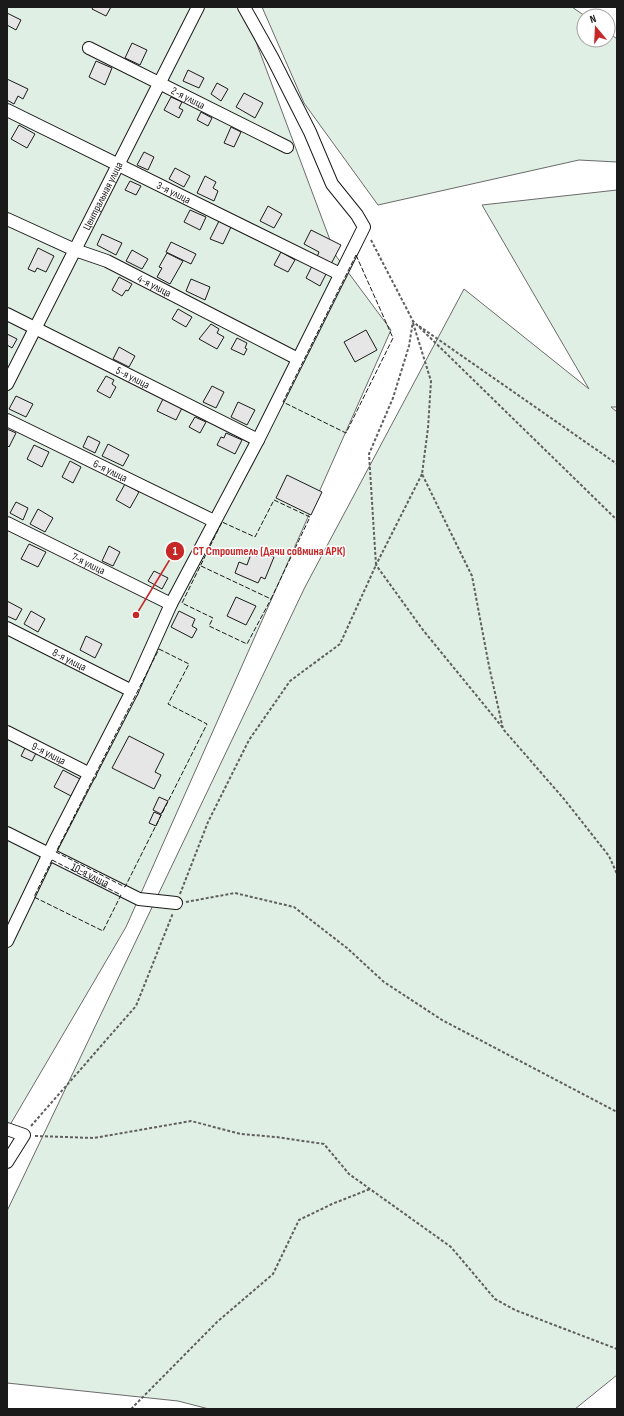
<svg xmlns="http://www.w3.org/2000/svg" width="624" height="1416" viewBox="0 0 624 1416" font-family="'Sofia Sans Condensed',sans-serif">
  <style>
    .green { fill: #e0efe3; stroke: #6a6a6a }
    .building { fill: #e6e6e6; stroke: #1a1a1a }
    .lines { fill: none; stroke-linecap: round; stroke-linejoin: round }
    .minor-casing { stroke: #1a1a1a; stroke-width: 14 }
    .path { stroke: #5f5f5f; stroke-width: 2; stroke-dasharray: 3 2; stroke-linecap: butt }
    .minor { stroke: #fff; stroke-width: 12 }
    .fence { stroke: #1a1a1a; stroke-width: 1; stroke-dasharray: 5 2; stroke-linecap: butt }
    .labels { text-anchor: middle; stroke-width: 3; stroke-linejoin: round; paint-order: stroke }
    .street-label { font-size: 11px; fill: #1a1a1a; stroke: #fff }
    .leader { fill: none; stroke: #c62828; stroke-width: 1.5 }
    .callout-dot { fill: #c62828; stroke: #fff; stroke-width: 1.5 }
    .mark-label { font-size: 12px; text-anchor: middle; font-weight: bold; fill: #fff }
    .callout-label { font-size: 12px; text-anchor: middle; font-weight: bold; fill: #c62828; stroke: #fff; stroke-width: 3; stroke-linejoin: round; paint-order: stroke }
  </style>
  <rect width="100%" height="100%" fill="#fff"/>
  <!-- green -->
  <g class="green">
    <polygon points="7,7 243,7 336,256 391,330 126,927 7,1130"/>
    <polygon points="262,7 572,7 585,16 584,40 608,40 608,32 617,39 617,162 579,160 378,205 304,103"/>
    <polygon points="617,190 617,407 611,407 617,412 617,1375 575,1409 209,1409 178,1401 7,1383 7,1211 305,587 464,289 589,389 482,205"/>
  </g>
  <!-- building -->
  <g class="building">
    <polygon points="93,7 111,7 106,16 92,9"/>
    <polygon points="7,13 21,20 16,30 7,25"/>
    <polygon points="132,43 147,50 140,65 125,58"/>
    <polygon points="96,61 112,68 105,85 89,77"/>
    <polygon points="188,70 204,78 199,88 183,81"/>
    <polygon points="7,79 28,89 23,99 18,96 14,104 7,100"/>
    <polygon points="217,83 228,89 221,101 211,94"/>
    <polygon points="244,93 263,103 255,118 236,107"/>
    <polygon points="171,97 182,102 179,108 183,110 179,118 164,110"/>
    <polygon points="201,112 212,118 208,126 197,120"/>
    <polygon points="19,125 35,134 27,148 11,139"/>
    <polygon points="231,127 241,132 234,147 224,143"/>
    <polygon points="144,152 154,157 148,170 137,165"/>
    <polygon points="175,168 190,176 184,187 169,179"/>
    <polygon points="205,176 216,182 213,188 218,191 214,201 197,193"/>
    <polygon points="130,181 141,186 136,195 125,190"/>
    <polygon points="268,206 282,214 274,228 260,221"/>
    <polygon points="190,210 206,217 200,230 184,222"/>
    <polygon points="219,221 231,227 223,244 210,239"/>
    <polygon points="311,230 341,245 331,264 317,257 319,252 304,244"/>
    <polygon points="102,234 122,243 116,255 97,245"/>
    <polygon points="171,242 196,254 191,264 166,252"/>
    <polygon points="38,248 54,256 46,272 37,268 35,272 28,269"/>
    <polygon points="132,250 148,259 142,269 126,261"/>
    <polygon points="281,252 295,260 288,272 274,265"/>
    <polygon points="167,253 183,261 170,284 157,277 162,268 159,267"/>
    <polygon points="313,264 327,272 320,286 306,278"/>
    <polygon points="119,277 132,284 128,291 126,290 122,296 112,290"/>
    <polygon points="191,279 210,287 205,300 186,291"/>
    <polygon points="178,309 192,317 186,327 172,319"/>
    <polygon points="211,324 219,329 217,333 224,337 217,349 199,339"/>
    <polygon points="366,330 377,350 355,362 344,342"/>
    <polygon points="7,334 17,339 12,348 7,345"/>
    <polygon points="237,338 247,343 245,348 247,349 244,355 231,349"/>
    <polygon points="119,347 135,356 129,367 113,359"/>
    <polygon points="106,376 114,380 112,384 116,387 110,398 97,391"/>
    <polygon points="212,386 224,392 216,408 203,402"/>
    <polygon points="16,396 33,404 26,417 9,409"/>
    <polygon points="163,399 182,408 176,420 157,411"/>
    <polygon points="238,402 255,410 247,425 231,417"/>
    <polygon points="195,417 206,422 200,433 189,427"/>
    <polygon points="7,429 16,433 9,447 7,445"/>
    <polygon points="226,433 242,440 235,454 217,445 221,437 224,438"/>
    <polygon points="88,436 100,442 95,453 83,447"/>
    <polygon points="108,444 129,455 123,466 102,456"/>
    <polygon points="34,445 49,452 42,467 27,459"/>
    <polygon points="70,461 81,467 73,483 62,477"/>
    <polygon points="287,475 322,492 311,515 276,498"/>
    <polygon points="125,484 139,492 130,508 116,500"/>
    <polygon points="16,502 28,508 23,520 10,513"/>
    <polygon points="38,509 53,518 45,532 30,524"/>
    <polygon points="29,544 46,552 38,567 21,559"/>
    <polygon points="109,546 120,552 113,566 102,561"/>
    <polygon points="259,550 274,557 265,579 261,577 258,583 235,573 239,562 247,565 251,554 257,556"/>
    <polygon points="154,571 168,578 162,589 148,581"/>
    <polygon points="236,597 256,606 246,625 227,616"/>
    <polygon points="7,601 22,609 16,620 7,616"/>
    <polygon points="31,611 45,619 38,632 24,624"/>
    <polygon points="179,611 195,619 192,626 197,629 192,638 171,627"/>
    <polygon points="86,636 102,644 95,658 80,650"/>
    <polygon points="129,736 164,754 155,772 161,775 154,789 112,768"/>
    <polygon points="27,744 38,749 32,761 21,756"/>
    <polygon points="63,770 80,779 71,796 54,787"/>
    <polygon points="159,797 168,801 161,814 153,810"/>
    <polygon points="154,812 161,815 156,826 149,823"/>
  </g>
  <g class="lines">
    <!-- minor casing -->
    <g class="minor-casing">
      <g id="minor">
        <path id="s1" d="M 89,48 L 287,147"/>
        <path id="s2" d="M 7,110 L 340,274"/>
        <path id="s3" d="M 7,219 L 75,250 L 107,261 L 298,359"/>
        <path id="s4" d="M 7,314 L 258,440"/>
        <path id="s5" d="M 7,384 L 198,7"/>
        <path id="s6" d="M 7,420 L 214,521"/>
        <path id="s7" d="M 7,523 L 171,604"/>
        <path id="s8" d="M 7,628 L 132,691"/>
        <path id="s9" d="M 7,732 L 90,774"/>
        <path id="s10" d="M 7,833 L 139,899 L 176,903"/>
        <polyline points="7,941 55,841 132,691 171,604 258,440 364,227 357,215 332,184 310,132 273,59 244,7"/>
        <polyline points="7,1129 24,1135 7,1162"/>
      </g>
    </g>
    <!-- path -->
    <g class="path">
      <polyline points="371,240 413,321 617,520"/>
      <polyline points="413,323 431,381 428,428 422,474 472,576 489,666 503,729 564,799 609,856 617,874"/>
      <polyline points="419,326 617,464"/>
      <polyline points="422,474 376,565 423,630 503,728"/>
      <polyline points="180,894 208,822 249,740 290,681 340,644 376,565 369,454 393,398 409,346 413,321"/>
      <polyline points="186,902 235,893 294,907 347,948 384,982 442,1020 617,1112"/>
      <polyline points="31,1126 136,1006 173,913"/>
      <polyline points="35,1136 94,1138 191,1121 241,1134 276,1137 324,1144 349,1174 451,1247 495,1299 515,1310 617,1349"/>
      <polyline points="131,1409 217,1322 273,1274 299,1220 332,1204 370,1189"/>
    </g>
    <!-- minor -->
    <use href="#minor" class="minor"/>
    <!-- fence -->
    <g class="fence">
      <polygon points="356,255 393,338 346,433 283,402"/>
      <polyline points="201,566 271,599 310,517 274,500 255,537 222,522 182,603 213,618 209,626 247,644 271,599"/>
      <polygon points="159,649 189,664 168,704 207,724 125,887 56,852"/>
      <polygon points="52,860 121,895 103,931 34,897"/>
    </g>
  </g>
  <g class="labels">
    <!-- street labels -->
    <g class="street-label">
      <text dy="4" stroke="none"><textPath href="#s1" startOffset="111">2-я улица</textPath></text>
      <text dy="4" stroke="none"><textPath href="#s2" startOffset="186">3-я улица</textPath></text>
      <text dy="4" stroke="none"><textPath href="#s5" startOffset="211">Центральная улица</textPath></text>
      <text dy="4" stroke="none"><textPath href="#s3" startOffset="162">4-я улица</textPath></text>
      <text dy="4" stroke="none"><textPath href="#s4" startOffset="141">5-я улица</textPath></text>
      <text dy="4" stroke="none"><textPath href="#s6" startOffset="115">6-я улица</textPath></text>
      <text dy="4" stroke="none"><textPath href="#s7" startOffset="91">7-я улица</textPath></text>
      <text dy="4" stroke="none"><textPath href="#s8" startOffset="70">8-я улица</textPath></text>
      <text dy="4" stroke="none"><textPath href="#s9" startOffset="47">9-я улица</textPath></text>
      <text dy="4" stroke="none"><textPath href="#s10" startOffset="93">10-я улица</textPath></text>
    </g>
  </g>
  <!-- callouts -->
  <path class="leader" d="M136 615L175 551"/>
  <g class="callout-dot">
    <circle cx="136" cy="615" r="4"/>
    <circle cx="175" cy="551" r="10"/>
  </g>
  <g class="mark-label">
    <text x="175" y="555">1</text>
  </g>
  <g class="callout-label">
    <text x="269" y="555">СТ Строитель (Дачи совмина АРК)</text>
  </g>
  <!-- border -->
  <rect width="624" height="1416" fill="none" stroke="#1a1a1a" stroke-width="16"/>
  <!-- north arrow -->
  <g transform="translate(596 28) rotate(342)"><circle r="19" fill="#ffffff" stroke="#a3a3a3"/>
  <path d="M0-3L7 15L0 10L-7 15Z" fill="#c62828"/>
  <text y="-6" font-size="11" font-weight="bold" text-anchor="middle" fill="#1a1a1a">N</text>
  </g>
</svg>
